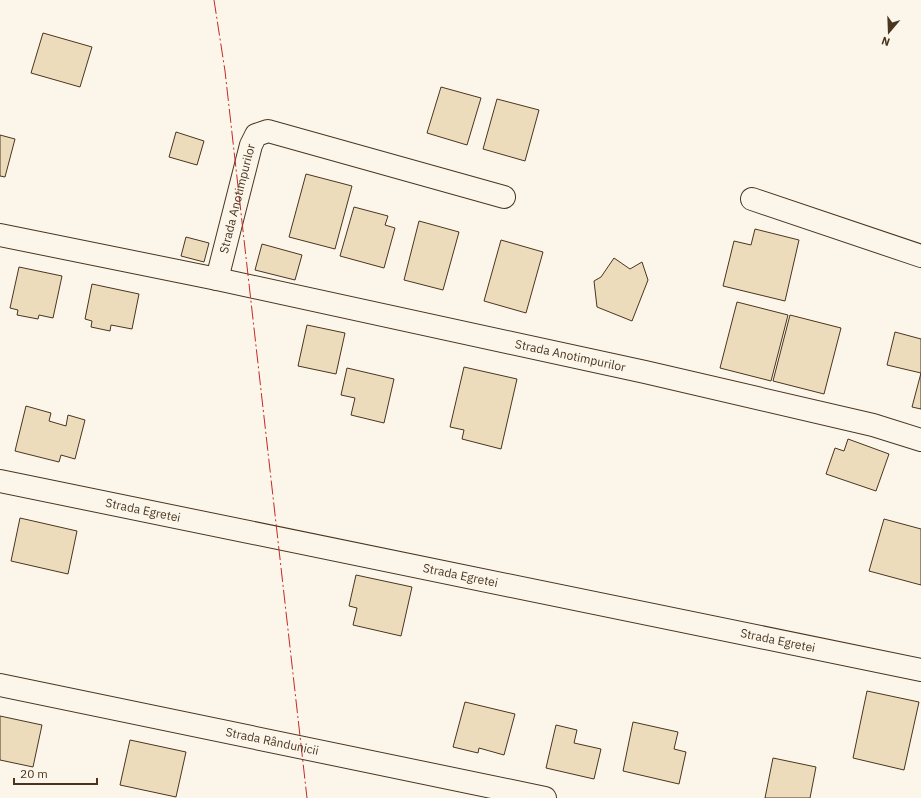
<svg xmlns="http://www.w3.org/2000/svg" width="921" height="798" viewBox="0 0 921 798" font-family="'IBM Plex Sans',sans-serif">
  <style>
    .building { fill: #ecdcbc; stroke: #4a3520 }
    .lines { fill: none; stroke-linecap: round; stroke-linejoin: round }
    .minor-casing { stroke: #4a3520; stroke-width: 24 }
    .minor { stroke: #fbf6e9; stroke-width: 22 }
    .power { stroke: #c62828; stroke-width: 1; stroke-dasharray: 14 3 2 3; stroke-linecap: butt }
    .labels { text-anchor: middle; stroke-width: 3; stroke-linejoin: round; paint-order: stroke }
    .street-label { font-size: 12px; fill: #4a3520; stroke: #fbf6e9 }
  </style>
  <rect width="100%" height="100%" fill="#fbf6e9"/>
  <!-- building -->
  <g class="building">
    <polygon points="43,33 92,47 80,87 31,73"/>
    <polygon points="441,87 481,98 467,145 427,133"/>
    <polygon points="497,99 539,110 525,161 483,149"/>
    <polygon points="176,132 204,141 197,165 169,157"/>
    <polygon points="0,135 15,139 5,177 0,176"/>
    <polygon points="306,174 352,186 335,249 289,237"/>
    <polygon points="354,207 388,216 385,225 395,228 384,268 340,256"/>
    <polygon points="419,221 459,232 443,290 404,280"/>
    <polygon points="755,229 799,240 785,301 723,286 734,241 751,245"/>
    <polygon points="186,237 209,243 204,262 181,256"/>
    <polygon points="501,240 543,252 526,313 484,301"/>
    <polygon points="262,244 302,255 295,280 255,270"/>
    <polygon points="614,258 630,269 642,262 648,280 632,321 597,307 594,281 601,277"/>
    <polygon points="19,267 62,276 53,318 39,315 38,319 17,315 18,310 10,308"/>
    <polygon points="92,284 139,294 132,329 111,325 110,331 91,327 92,321 85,319"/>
    <polygon points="737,302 788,315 771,381 720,368"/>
    <polygon points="790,315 841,328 824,394 773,381"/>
    <polygon points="307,325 345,333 336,374 298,366"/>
    <polygon points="895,332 921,339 921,409 912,407 921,373 887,365"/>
    <polygon points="464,367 517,379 501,449 462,439 464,430 450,427"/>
    <polygon points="347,368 394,379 384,423 351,415 355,398 341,395"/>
    <polygon points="26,406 51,413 49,421 66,426 68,415 85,420 75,459 61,455 59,462 15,451"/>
    <polygon points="848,439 889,454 876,491 826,474 835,448 844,451"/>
    <polygon points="20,518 77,531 68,574 11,561"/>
    <polygon points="884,519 921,529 921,585 869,571"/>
    <polygon points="356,575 412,587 401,636 353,625 357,608 349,606"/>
    <polygon points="867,691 919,702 904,770 853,758"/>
    <polygon points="465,702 515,714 504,755 479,748 478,753 453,747"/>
    <polygon points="0,716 42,725 33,767 0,760"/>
    <polygon points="633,722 678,732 674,749 686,752 679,784 623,771"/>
    <polygon points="556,725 577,730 574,743 601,749 594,779 546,768"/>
    <polygon points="130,740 186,752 176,797 120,785"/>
    <polygon points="773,758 816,767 810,798 765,798"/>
  </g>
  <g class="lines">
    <!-- minor casing -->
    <g class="minor-casing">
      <g id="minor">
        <polyline points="752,199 921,256"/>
        <path id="s1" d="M 0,235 L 217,279 L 645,372 L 873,425 L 921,440"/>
        <path id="s2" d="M 217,279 L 251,145 L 256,135 L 268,131 L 504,197"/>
        <path id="s3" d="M 0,481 L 921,670"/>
        <path id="s4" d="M 0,685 L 545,798"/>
      </g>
    </g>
    <!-- minor -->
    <use href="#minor" class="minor"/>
    <!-- power -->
    <polyline class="power" points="214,0 225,71 307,798"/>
  </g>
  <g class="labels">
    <!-- street labels -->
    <g class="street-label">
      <text dy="4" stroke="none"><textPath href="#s2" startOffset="83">Strada Anotimpurilor</textPath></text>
      <text dy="4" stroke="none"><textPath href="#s1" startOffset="583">Strada Anotimpurilor</textPath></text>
      <text dy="4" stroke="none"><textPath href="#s3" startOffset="146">Strada Egretei</textPath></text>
      <text dy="4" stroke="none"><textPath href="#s3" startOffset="470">Strada Egretei</textPath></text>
      <text dy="4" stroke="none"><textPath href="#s3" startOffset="794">Strada Egretei</textPath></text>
      <text dy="4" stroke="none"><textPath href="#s4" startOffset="278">Strada Rândunicii</textPath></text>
    </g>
  </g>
  <!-- north arrow -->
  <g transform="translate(889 32) rotate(199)" stroke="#fbf6e9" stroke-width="3" paint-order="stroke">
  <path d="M0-3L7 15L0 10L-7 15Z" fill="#4a3520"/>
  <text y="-6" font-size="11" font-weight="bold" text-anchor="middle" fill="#4a3520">N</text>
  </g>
  <!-- scale -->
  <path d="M14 778v6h83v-6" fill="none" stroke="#4a3520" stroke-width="2"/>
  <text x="20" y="778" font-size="12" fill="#4a3520" stroke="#fbf6e9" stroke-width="3" paint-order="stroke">20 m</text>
</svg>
